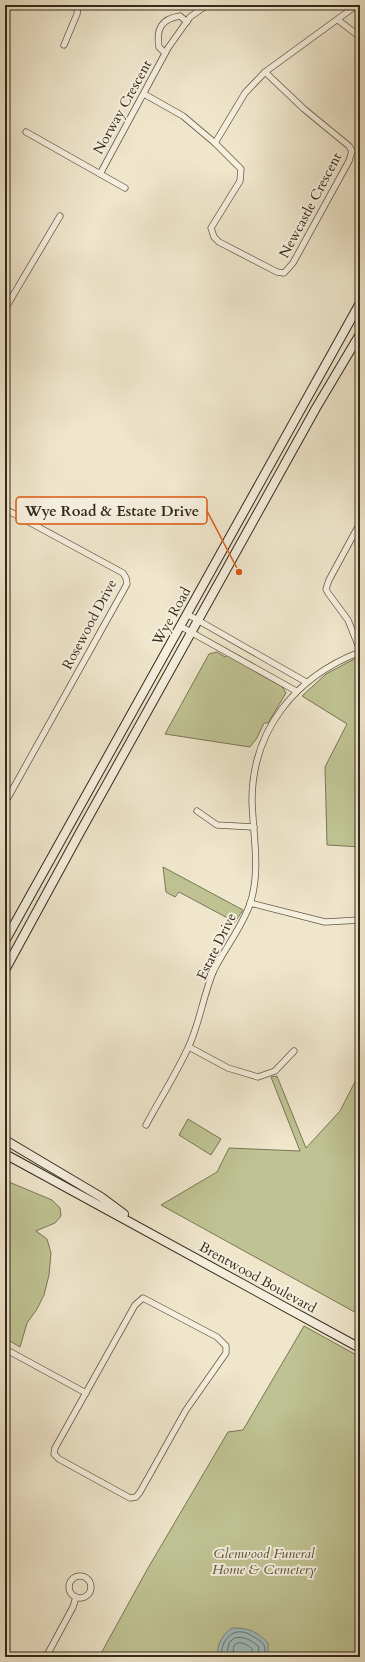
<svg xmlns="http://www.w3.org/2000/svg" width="365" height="1662" viewBox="0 0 365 1662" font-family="Cardo,serif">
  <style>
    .green { fill: #bfc393; stroke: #7a7656 }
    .water { fill: #9fbdc2; stroke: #74827f }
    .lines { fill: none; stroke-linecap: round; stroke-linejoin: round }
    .shore { stroke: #6a736e; stroke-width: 1 }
    .street-casing { stroke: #635846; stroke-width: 7 }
    .secondary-casing { stroke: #34291a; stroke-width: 10 }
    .street { stroke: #f5efde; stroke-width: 5.5 }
    .secondary { stroke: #f5efde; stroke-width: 8 }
    .labels { text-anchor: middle; stroke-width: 4; stroke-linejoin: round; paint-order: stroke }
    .street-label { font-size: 14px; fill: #34291a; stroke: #f5efde }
    .park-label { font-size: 14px; font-style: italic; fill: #575038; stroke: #f5efde }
    .leader { fill: none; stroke: #df570d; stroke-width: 1.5 }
    .callout-dot { fill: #df570d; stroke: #f5efde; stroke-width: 1.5 }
    .callout { fill: #f5efde; stroke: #df570d; stroke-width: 1.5 }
    .callout-label { font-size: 15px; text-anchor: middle; font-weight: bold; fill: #34291a }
  </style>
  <rect width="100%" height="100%" fill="#efe6cc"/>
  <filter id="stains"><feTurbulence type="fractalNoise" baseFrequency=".005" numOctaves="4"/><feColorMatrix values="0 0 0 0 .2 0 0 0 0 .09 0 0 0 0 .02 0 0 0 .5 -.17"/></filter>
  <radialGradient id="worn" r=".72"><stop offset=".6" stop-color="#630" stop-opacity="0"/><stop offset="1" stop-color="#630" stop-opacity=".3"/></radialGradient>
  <!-- green -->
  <g class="green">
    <polygon points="217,652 225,657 228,655 281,685 286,693 268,723 264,723 257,738 250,747 165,734 209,654"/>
    <polygon points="360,656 360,847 327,845 325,767 347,724 302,696 326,674"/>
    <polygon points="163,867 243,910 235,922 179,892 175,897 166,892"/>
    <polygon points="360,1072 360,1315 161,1205 217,1172 229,1148 300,1151 271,1077 277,1076 306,1148 340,1111"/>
    <polygon points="188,1119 221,1139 211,1155 179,1135"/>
    <polygon points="9,1182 52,1200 60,1208 61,1216 55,1223 36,1231 47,1239 51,1253 49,1275 44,1295 37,1309 27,1323 20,1347 5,1338 5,1190"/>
    <polygon points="304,1326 360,1357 360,1657 99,1657 148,1568 228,1432 243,1430"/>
  </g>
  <!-- water -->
  <path class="water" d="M 232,1628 C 249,1628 256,1631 268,1643 L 268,1654 L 266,1657 L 218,1657 C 216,1646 222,1635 232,1628 Z"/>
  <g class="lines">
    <!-- shore -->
    <g class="shore">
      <path d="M 221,1657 C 221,1637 236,1624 254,1637 C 257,1639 262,1641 264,1645 C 266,1649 264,1653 263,1657"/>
      <path d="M 226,1657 L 229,1643 L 234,1638 C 245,1636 251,1640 259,1647 L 258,1657"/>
      <path d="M 232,1657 L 234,1646 C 239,1639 248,1645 252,1649 L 252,1657"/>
    </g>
    <!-- street casing -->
    <g class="street-casing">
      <g id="street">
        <polyline points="338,20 360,37"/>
        <polyline points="64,45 77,14 78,5"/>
        <path d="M 165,53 L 159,47 C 156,29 161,19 180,16 L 187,22"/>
        <polyline points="144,94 183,116 215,143 241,169 240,181 211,228 214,237 219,242 277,272 284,273 293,263 349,161 352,151 349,146 304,109 265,72"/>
        <polyline points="26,132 125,188"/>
        <polyline points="215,143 245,93 265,72 357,5"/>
        <polyline points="100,174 168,48 190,17 207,5"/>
        <polyline points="5,309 60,216"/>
        <polyline points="5,509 123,573 126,578 127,584 5,803"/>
        <polyline points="360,523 329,580 326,589 328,593 348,620 360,650"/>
        <polyline points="187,614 306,682"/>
        <polyline points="180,626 296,691"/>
        <polyline points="197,811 217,825 254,827"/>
        <polyline points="250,903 325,922 360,920"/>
        <polyline points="189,1047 228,1068 258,1077 275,1071 294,1051"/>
        <path d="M 146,1125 C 160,1099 176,1074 188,1048 C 200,1023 203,995 214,970 C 225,948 242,927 250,904 C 261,871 253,835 252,801 C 252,730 295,677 360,652"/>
        <polygon points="143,1298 217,1337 226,1346 226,1353 186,1410 140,1492 136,1497 130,1498 59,1459 54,1454 55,1448 135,1305"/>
        <polyline points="5,1349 86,1393"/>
        <circle cx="80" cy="1587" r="11"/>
        <polyline points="46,1657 73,1607 76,1597"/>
      </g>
    </g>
    <!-- secondary casing -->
    <g class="secondary-casing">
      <g id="secondary">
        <polyline points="5,941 360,303"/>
        <polyline points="5,970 78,836 316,408 360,334"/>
        <polyline points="5,1140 101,1197 124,1214"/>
        <polyline points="5,1154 360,1348"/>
      </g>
    </g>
    <!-- street -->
    <use href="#street" class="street"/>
    <!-- secondary -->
    <use href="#secondary" class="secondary"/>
  </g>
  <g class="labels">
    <!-- street labels -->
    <g class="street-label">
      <text transform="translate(122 107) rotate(-61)" y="5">Norway Crescent</text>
      <text transform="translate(310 205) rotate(-62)" y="5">Newcastle Crescent</text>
      <text transform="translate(171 616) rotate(-61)" y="5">Wye Road</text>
      <text transform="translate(89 624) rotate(-62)" y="5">Rosewood Drive</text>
      <text transform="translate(216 946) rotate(-64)" y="5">Estate Drive</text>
      <text transform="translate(258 1277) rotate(29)" y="5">Brentwood Boulevard</text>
    </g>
    <!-- park labels -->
    <g class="park-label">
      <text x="264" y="1558">Glenwood Funeral<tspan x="264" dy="16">Home &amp; Cemetery</tspan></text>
    </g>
  </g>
  <!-- callouts -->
  <path class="leader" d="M239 572L207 511"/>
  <circle class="callout-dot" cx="239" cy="572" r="4"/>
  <rect class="callout" x="16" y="497" width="191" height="27" rx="4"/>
  <g class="callout-label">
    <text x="112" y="516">Wye Road &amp; Estate Drive</text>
  </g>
  <!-- margin -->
  <rect width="365" height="1662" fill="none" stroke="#efe6cc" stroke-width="20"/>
  <rect x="6" y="6" width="353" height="1650" fill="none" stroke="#34291a" stroke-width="2"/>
  <rect x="10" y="10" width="345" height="1642" fill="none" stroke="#34291a"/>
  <rect width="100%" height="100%" filter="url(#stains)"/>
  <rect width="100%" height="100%" fill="url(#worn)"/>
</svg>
